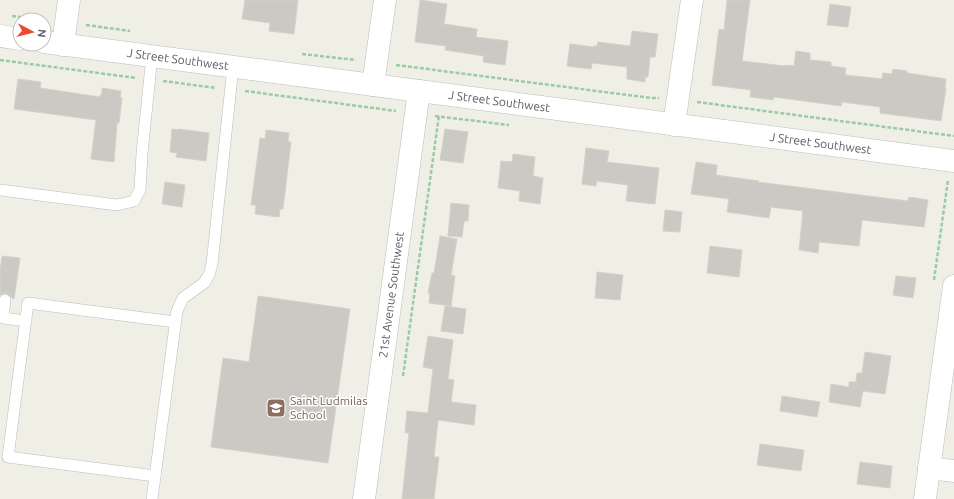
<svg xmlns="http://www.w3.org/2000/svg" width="954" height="499" viewBox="0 0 954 499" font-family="Ubuntu,sans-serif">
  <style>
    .building { fill: #cbc9c3; stroke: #d5d1c4 }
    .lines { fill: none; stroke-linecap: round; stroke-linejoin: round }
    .lane-casing { stroke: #b8bbc0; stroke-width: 12 }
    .street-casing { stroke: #b8bbc0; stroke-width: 23 }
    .secondary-casing { stroke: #b9bcc2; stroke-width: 23 }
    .path { stroke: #9bc9ab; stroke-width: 2.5; stroke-dasharray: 4 2; stroke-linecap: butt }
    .lane { stroke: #fff; stroke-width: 11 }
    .street { stroke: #fff; stroke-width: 22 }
    .secondary { stroke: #fff; stroke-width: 22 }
    .labels { text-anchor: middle; stroke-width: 3; stroke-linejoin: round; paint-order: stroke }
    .street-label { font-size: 12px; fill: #5d6167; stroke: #fff }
    .education-label { font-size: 12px; fill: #785e54; stroke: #fff; text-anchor: start }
  </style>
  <rect width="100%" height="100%" fill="#f0efe6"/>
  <!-- building -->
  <g class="building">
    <polygon points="245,0 298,0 294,34 269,31 270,23 242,19"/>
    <polygon points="420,0 447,4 444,24 477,29 476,37 508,41 505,65 483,62 484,56 445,50 446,46 415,42"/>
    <polygon points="727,0 750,0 742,61 785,66 785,65 794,66 796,51 810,53 810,60 831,62 831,66 846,68 845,75 882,79 883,73 892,74 893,69 907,71 907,73 946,79 945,87 946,88 941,121 880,113 880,107 842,102 841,106 774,97 773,100 750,97 751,90 712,85 719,29 724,30"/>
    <polygon points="830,4 851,7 848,27 827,25"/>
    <polygon points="632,31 658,34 655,57 650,57 648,77 645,77 645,82 627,79 627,67 592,63 591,69 567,66 570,44 594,47 594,46 597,46 598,42 630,46"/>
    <polygon points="18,79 41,82 40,88 100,97 100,95 102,95 102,88 121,91 120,98 122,98 119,123 117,123 114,162 91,159 96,120 14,109"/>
    <polygon points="172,129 179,130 179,129 209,133 206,161 176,157 177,153 170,152"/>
    <polygon points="445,129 468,132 463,163 440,160"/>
    <polygon points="266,130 289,133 288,142 291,142 283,209 280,209 279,217 255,214 256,205 251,205 260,138 265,139"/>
    <polygon points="586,148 609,151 607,162 659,168 655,204 626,201 628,185 597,181 596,186 582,184"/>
    <polygon points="513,154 535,157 533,176 543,178 540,204 519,201 520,191 498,188 501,161 512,162"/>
    <polygon points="696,162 717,165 716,175 759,181 758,182 908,201 909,197 928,200 924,227 862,220 859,246 819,242 818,253 799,250 803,211 771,207 769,218 727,212 729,199 691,194"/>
    <polygon points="165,182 185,185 182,207 162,204"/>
    <polygon points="451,203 469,205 468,221 464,221 462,237 448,236"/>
    <polygon points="665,210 682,212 680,232 663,231"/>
    <polygon points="440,236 457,239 451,275 455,276 451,306 429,303 430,294 428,293 432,273 434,273"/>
    <polygon points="710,246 742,250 739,277 707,273"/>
    <polygon points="2,256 20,258 14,299 12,298 9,295 6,293 0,295 0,271"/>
    <polygon points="597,272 623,275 620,300 595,298"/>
    <polygon points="896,276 916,278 913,298 893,295"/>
    <polygon points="258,296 350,309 328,463 211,447 223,358 249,362"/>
    <polygon points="445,306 466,309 463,334 441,331"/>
    <polygon points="428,336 453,340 448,379 454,380 451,402 476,405 474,425 438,420 434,457 439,457 434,499 402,499 409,433 405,433 407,411 428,413 433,369 423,367"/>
    <polygon points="865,352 891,356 885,394 863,391 860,407 829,402 831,384 849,387 849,382 856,382 857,373 862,373"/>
    <polygon points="782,396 820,402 817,417 780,411"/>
    <polygon points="760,444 804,450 801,471 757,465"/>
    <polygon points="860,462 892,466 890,488 857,484"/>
  </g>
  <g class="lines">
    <!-- lane casing -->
    <g class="lane-casing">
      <g id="lane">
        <polyline points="0,190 117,205 134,201 140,190 142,153 152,56"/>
        <polyline points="5,300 3,318 26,321"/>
        <polyline points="155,476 8,457 28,303 175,322"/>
        <polyline points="152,499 177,311 183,298 204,283 209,275 212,264 233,67"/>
      </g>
    </g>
    <!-- street casing -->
    <g class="street-casing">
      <g id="street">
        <polyline points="63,45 69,0"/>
        <polyline points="373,85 385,0"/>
        <polyline points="674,125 692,0"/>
        <polyline points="929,468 954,471"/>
        <path id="s1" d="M 364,499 L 419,91"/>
        <polyline points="925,499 954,286"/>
      </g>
    </g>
    <!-- secondary casing -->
    <g class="secondary-casing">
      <g id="secondary">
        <polyline points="0,36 20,39"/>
        <path id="s2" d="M 44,42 L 954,161"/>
      </g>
    </g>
    <!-- path -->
    <g class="path">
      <polyline points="12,16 47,20"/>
      <polyline points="86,25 130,31"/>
      <polyline points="302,54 356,60"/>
      <polyline points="0,60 136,78"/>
      <polyline points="396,65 651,98 659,98"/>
      <polyline points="163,81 216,88"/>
      <polyline points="245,91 396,111"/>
      <polyline points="697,102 954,136"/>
      <polyline points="435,116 509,125"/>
      <polyline points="934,280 948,180"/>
      <polyline points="403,376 439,115"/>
    </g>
    <!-- lane -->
    <use href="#lane" class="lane"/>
    <!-- street -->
    <use href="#street" class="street"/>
    <!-- secondary -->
    <use href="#secondary" class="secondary"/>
  </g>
  <!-- icons -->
  <defs>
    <g id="school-square" transform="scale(1)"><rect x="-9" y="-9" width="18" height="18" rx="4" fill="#8d6e63" stroke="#fff"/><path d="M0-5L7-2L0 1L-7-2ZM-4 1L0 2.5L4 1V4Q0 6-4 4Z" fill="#fff"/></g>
  </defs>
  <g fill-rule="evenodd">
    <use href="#school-square" x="276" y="408"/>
  </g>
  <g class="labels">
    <!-- street labels -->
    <g class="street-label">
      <text dy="4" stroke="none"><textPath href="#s2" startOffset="135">J Street Southwest</textPath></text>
      <text dy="4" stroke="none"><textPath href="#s2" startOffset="459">J Street Southwest</textPath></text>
      <text dy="4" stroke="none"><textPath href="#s2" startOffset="783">J Street Southwest</textPath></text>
      <text dy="4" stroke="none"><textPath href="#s1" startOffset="206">21st Avenue Southwest</textPath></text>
    </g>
    <!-- education labels -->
    <g class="education-label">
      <text x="290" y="405">Saint Ludmilas<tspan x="290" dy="14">School</tspan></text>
    </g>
  </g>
  <!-- north arrow -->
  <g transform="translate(32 32) rotate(97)"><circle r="19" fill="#ffffff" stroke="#bec0c2"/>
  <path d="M0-3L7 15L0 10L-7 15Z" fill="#ef492e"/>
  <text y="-6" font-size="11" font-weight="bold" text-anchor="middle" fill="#5d6167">N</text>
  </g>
</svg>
